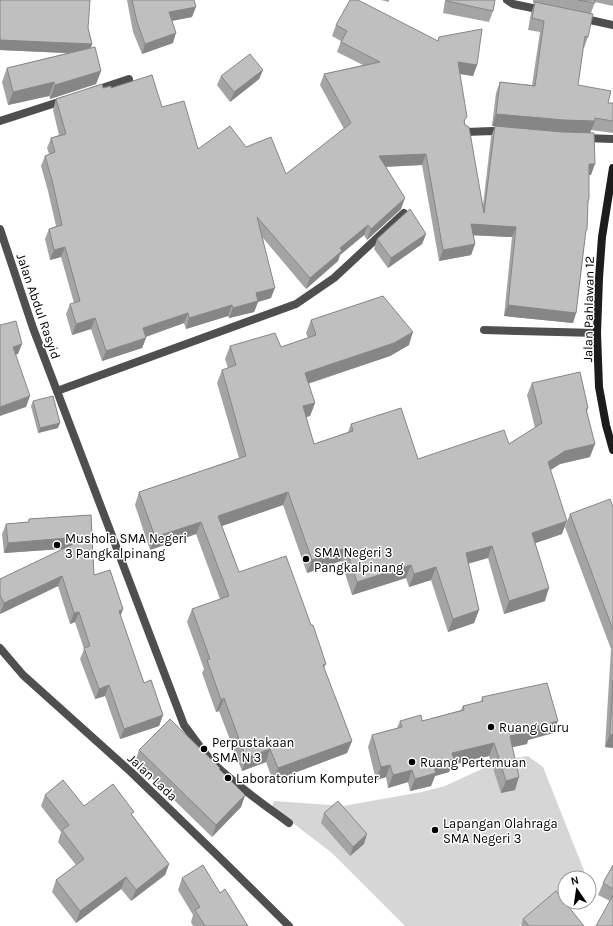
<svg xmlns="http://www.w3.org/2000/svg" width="613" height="926" viewBox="0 0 613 926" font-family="Karla,sans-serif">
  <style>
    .green { fill: #d6d6d6 }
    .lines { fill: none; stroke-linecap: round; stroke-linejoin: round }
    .street { stroke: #4f4f4f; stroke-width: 8 }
    .secondary { stroke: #1c1c1c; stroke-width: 8 }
    .wall { fill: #a4a4a4 }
    .shaded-wall { fill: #868686 }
    .building { fill: #bfbfbf; stroke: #868686 }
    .poi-dot { fill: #000; stroke: #fff; stroke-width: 1.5 }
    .labels { text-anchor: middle; stroke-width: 3; stroke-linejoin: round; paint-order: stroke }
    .street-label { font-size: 13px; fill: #000; stroke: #fff }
    .poi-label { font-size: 13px; fill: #000; stroke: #fff; text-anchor: start }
  </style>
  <rect width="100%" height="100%" fill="#fff"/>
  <!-- green -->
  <polygon class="green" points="528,756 543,767 585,873 579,878 565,878 565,889 519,926 405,926 332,853 272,807 274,801 343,806 422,792 445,786 501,760"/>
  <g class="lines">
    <!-- street -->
    <g class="street">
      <polyline points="507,0 513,4 542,10"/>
      <polyline points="581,18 613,25"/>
      <polyline points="93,91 129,79"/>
      <polyline points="0,121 65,100"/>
      <polyline points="466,132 492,131 502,132"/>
      <polyline points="584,138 613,139"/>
      <path d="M 0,229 L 33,328 L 184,725 C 194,738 203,752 214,764 C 237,786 263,804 289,823"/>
      <polyline points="484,330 597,333"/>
      <polyline points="57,391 296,304 334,278 404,213"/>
      <polyline points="0,648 23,675 131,772 217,855 289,926"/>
    </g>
    <!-- secondary -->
    <polyline class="secondary" points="613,168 602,237 599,278 597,333 599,387 606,425 613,450"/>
  </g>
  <!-- wall -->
  <g class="wall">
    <polygon points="0,0 88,28 92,44 91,48 101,71 96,84 50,99 49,96 8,105 2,82 7,68 67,53 0,50"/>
    <polygon points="127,0 194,0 192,17 172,21 173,43 142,54 133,32"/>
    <polygon points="381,0 389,0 389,2"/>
    <polygon points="445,0 495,0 493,11 489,22 443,13"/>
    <polygon points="533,0 613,0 613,6 595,2 591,13 588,37 584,48 583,48 578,85 608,103 613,103 613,133 591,130 590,133 559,132 492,126 496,93 500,82 532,85 540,32 528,30 531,13 535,3 533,3"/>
    <polygon points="336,25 438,41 439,37 477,65 473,76 460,74 465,123 483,205 491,137 495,126 591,175 589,175 589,199 588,204 585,237 576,313 573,323 504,316 512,237 473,235 475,244 471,255 439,261 422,165 386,167 401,209 367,240 364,235 340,255 338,261 306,289 263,238 271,298 258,302 254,312 229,318 228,316 186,329 184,323 146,337 146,338 142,348 102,361 91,329 72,335 66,314 70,304 74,303 61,257 50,260 45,239 49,229 56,226 48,191 41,166 45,156 49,154 47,148 51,138 59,135 53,110 56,99 103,88 111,88 162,107 198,149 246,147 286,174 344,129 320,85 324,74 363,65 337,52 341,41 332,36"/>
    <polygon points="263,70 259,79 230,102 217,85 221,76"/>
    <polygon points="426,234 422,244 388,268 374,249 377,239"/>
    <polygon points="311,320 409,345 390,356 308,384 315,403 310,416 306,417 314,444 348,432 351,424 418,459 509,444 535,428 527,395 532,383 588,408 587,412 590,457 560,464 550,470 562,534 535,543 545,601 504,614 488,558 468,564 479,610 474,623 448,632 431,580 409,587 406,578 352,595 341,561 307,573 283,505 222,526 239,572 311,625 326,664 324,668 352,741 347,753 273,781 266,762 242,771 219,711 216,712 202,673 204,669 187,622 192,609 220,599 196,534 150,550 135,505 139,492 239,458 217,383 222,370 228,368 225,359 230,346 281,347 308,338 306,333"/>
    <polygon points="33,401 58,428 38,433 31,406"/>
    <polygon points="613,507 613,748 605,747 611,649 565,527 570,514"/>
    <polygon points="91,515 94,575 110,570 123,609 120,616 144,683 151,680 163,715 159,726 120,739 105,696 95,699 80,659 84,649 75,622 70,624 58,586 0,614 0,579 64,549 4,553 2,534 6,524 28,522 29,519"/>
    <polygon points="482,697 553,733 528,740 527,744 512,747 515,790 501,793 489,756 452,765 449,772 435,776 431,786 410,791 408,782 388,788 386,777 376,780 368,747 372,735 397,728 400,721 422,721 461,710 463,706 481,702"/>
    <polygon points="139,750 220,768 220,770 245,795 241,807 212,837 135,762"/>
    <polygon points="45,795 84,806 133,816 169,864 165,875 131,901 121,889 76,923 52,892 56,880 76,865 58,842 61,832 41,806"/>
    <polygon points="324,813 364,844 350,856 321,823"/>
    <polygon points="613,865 613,926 610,901 598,895 603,883"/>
    <polygon points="182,878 220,893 248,926 193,926 191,922 193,915 178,890"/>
    <polygon points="523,919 584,926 521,926"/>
  </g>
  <!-- shaded-wall -->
  <g class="shaded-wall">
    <polygon points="196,7 192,17 165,22 169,12"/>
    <polygon points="176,33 173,43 142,54 145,44"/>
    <polygon points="0,40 92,44 88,54 0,50"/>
    <polygon points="458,62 477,65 473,76 454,73"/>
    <polygon points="263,70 259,79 230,102 234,92"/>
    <polygon points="101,71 96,84 50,99 55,85"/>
    <polygon points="54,82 49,96 8,105 13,92"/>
    <polygon points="496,114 595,121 590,133 559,132 492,126"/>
    <polygon points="426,154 422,165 376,167 379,156"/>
    <polygon points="589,164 595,164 591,175 585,175"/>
    <polygon points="405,198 401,209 367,240 371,229"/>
    <polygon points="471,224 516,227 512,237 467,235"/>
    <polygon points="368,225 364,235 340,255 338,261 306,289 310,278 340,248"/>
    <polygon points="426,234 422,244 388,268 391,258"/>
    <polygon points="475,244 471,255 439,261 443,250"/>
    <polygon points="65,247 61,257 50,260 54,250"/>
    <polygon points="275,288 271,298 258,302 254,312 229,318 233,308 256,293"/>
    <polygon points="232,305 228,316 186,329 189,318"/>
    <polygon points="508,305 576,313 573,323 504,316"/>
    <polygon points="188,313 184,323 139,339 143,328"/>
    <polygon points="95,318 91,329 72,335 76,324"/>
    <polygon points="413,332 409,345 390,356 300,386 305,373"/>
    <polygon points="146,338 142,348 102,361 106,351"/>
    <polygon points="22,344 18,354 9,357 13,347"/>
    <polygon points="30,396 26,407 0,416 0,407"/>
    <polygon points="315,403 310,416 298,419 303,406"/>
    <polygon points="60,423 58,428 38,433 40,428"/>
    <polygon points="595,444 590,457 560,464 543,475 548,462 565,451"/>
    <polygon points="288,492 283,505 213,529 218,516"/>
    <polygon points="567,521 562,534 527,546 532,533"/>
    <polygon points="201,522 196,534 150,550 155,537"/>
    <polygon points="90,536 86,547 4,553 8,543"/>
    <polygon points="492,546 488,558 461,565 466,553"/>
    <polygon points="346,548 341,561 307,573 312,560"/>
    <polygon points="411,565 406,578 352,595 357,582"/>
    <polygon points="436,567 431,580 409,587 414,574"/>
    <polygon points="62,576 58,586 0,614 4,603"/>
    <polygon points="549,588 545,601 504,614 509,601"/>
    <polygon points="123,609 119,620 119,611"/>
    <polygon points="479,610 474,623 448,632 453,619"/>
    <polygon points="79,612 75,622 70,624 74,613"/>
    <polygon points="109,685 105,696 95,699 99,689"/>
    <polygon points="224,698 219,711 216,712 221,700"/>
    <polygon points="163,715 159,726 120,739 124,729"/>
    <polygon points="558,721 553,733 528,740 527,744 505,749 510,736 531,728"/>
    <polygon points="610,734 613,735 613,748 605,747"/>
    <polygon points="352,741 347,753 273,781 278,768"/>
    <polygon points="494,743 489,756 452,765 449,772 435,776 431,786 410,791 415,779 433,765 452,753"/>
    <polygon points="270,749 266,762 242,771 246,758"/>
    <polygon points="390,765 386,777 376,780 381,767"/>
    <polygon points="412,770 408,782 388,788 393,775"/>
    <polygon points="519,777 515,790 501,793 506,781"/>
    <polygon points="245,795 241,807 212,837 216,825"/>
    <polygon points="367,834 364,844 350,856 353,847"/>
    <polygon points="169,864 165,875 131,901 136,890"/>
    <polygon points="126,877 121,889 76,923 80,911"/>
  </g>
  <!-- building -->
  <g class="building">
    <polygon points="0,0 90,0 88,28 92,44 0,40"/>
    <polygon points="132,0 194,0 196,7 169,12 176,33 145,44 137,22"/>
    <polygon points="350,0 358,0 438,41 439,37 482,29 477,65 458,62 467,117 465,119 464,122 465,125 469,127 484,213 495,126 562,132 594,133 595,164 589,164 589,199 588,200 587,230 586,230 576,313 508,305 516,227 471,224 475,244 443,250 426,154 379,156 405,198 371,229 368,225 340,248 342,251 310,278 257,217 275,288 256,293 258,301 233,308 232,305 189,318 188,313 143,328 146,338 106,351 95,318 76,324 70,304 80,301 65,247 54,250 49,229 62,225 52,180 45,156 55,152 51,138 66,134 56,99 102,84 103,88 111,86 111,88 152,75 162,107 184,101 198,149 230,126 246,147 271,137 286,174 351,123 324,74 380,62 341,42 347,31 336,25"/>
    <polygon points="447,0 495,0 493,11 447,1"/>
    <polygon points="578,0 595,0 595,3"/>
    <polygon points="535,2 593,14 588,37 585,36 578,85 611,91 608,103 613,103 613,121 595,118 595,121 564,120 496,114 500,82 535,86 544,21 532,18"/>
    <polygon points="95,47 101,71 55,85 54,82 13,92 7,68"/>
    <polygon points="250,54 263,70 234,92 221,76"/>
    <polygon points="410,209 426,234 391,258 377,239"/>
    <polygon points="383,296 413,332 394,343 305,373 315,403 303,406 314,444 353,431 351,424 401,408 418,459 504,430 509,444 542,423 532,383 580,372 588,408 586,409 595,444 565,451 548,462 567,521 532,533 549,588 509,601 492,546 466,553 479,610 453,619 436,567 414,574 411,565 357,582 346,548 312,560 288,492 218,516 239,572 286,556 311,625 313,625 326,664 323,665 352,741 278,768 270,749 246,758 224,698 221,700 207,660 210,659 192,609 229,596 201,522 155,537 139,492 246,456 222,370 236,365 230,346 275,333 281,347 316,335 311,320"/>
    <polygon points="16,321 22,344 13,347 30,396 0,407 0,325"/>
    <polygon points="53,396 60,423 40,428 33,401"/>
    <polygon points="610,499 613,507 613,630 570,514"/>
    <polygon points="91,515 94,575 110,570 123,609 119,611 144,683 151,680 163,715 124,729 109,685 99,689 84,648 90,646 79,612 74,613 62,576 4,603 0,595 0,579 90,536 8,543 6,524 29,522 29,519"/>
    <polygon points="613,680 613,735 610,734"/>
    <polygon points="547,683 558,721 531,728 531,732 510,736 519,777 506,781 494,743 452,753 454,759 433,765 436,773 415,779 412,770 393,775 390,765 381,767 372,735 402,727 400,721 421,715 422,721 464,710 463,706 483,701 482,697"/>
    <polygon points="170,719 220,768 219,769 245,795 216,825 139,750"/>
    <polygon points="63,780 84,806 113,784 134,812 131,814 169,864 136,890 126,877 80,911 56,880 84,859 62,830 69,825 45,795"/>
    <polygon points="338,801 367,834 353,847 324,813"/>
    <polygon points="203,865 220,893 225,889 248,926 205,926 195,910 200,907 182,878"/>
    <polygon points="613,865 613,889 603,883"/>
    <polygon points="556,891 584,926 529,926 523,919"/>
    <polygon points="613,895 613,926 596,926"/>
  </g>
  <!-- markers -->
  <g class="poi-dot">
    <circle cx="57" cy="545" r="4"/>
    <circle cx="306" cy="559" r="4"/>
    <circle cx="491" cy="727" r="4"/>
    <circle cx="204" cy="749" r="4"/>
    <circle cx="412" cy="762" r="4"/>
    <circle cx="228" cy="778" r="4"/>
    <circle cx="435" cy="830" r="4"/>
  </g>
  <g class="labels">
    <!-- street labels -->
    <g class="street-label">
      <text transform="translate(39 306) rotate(71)" y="5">Jalan Abdul Rasyid</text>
      <text transform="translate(588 309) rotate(-89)" y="5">Jalan Pahlawan 12</text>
      <text transform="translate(153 777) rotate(43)" y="5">Jalan Lada</text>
    </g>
    <!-- poi labels -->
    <g class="poi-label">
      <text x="65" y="543">Mushola SMA Negeri<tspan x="65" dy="15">3 Pangkalpinang</tspan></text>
      <text x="314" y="557">SMA Negeri 3<tspan x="314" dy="15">Pangkalpinang</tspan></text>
      <text x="499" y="732">Ruang Guru</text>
      <text x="212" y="747">Perpustakaan<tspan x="212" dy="15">SMA N 3</tspan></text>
      <text x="420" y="767">Ruang Pertemuan</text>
      <text x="236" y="783">Laboratorium Komputer</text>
      <text x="443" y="828">Lapangan Olahraga<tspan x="443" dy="15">SMA Negeri 3</tspan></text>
    </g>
  </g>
  <!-- north arrow -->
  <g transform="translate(577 890) rotate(347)"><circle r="19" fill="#ffffff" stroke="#999999"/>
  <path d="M0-3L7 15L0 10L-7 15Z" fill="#000000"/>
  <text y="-6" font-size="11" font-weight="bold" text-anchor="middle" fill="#000000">N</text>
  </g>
</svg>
